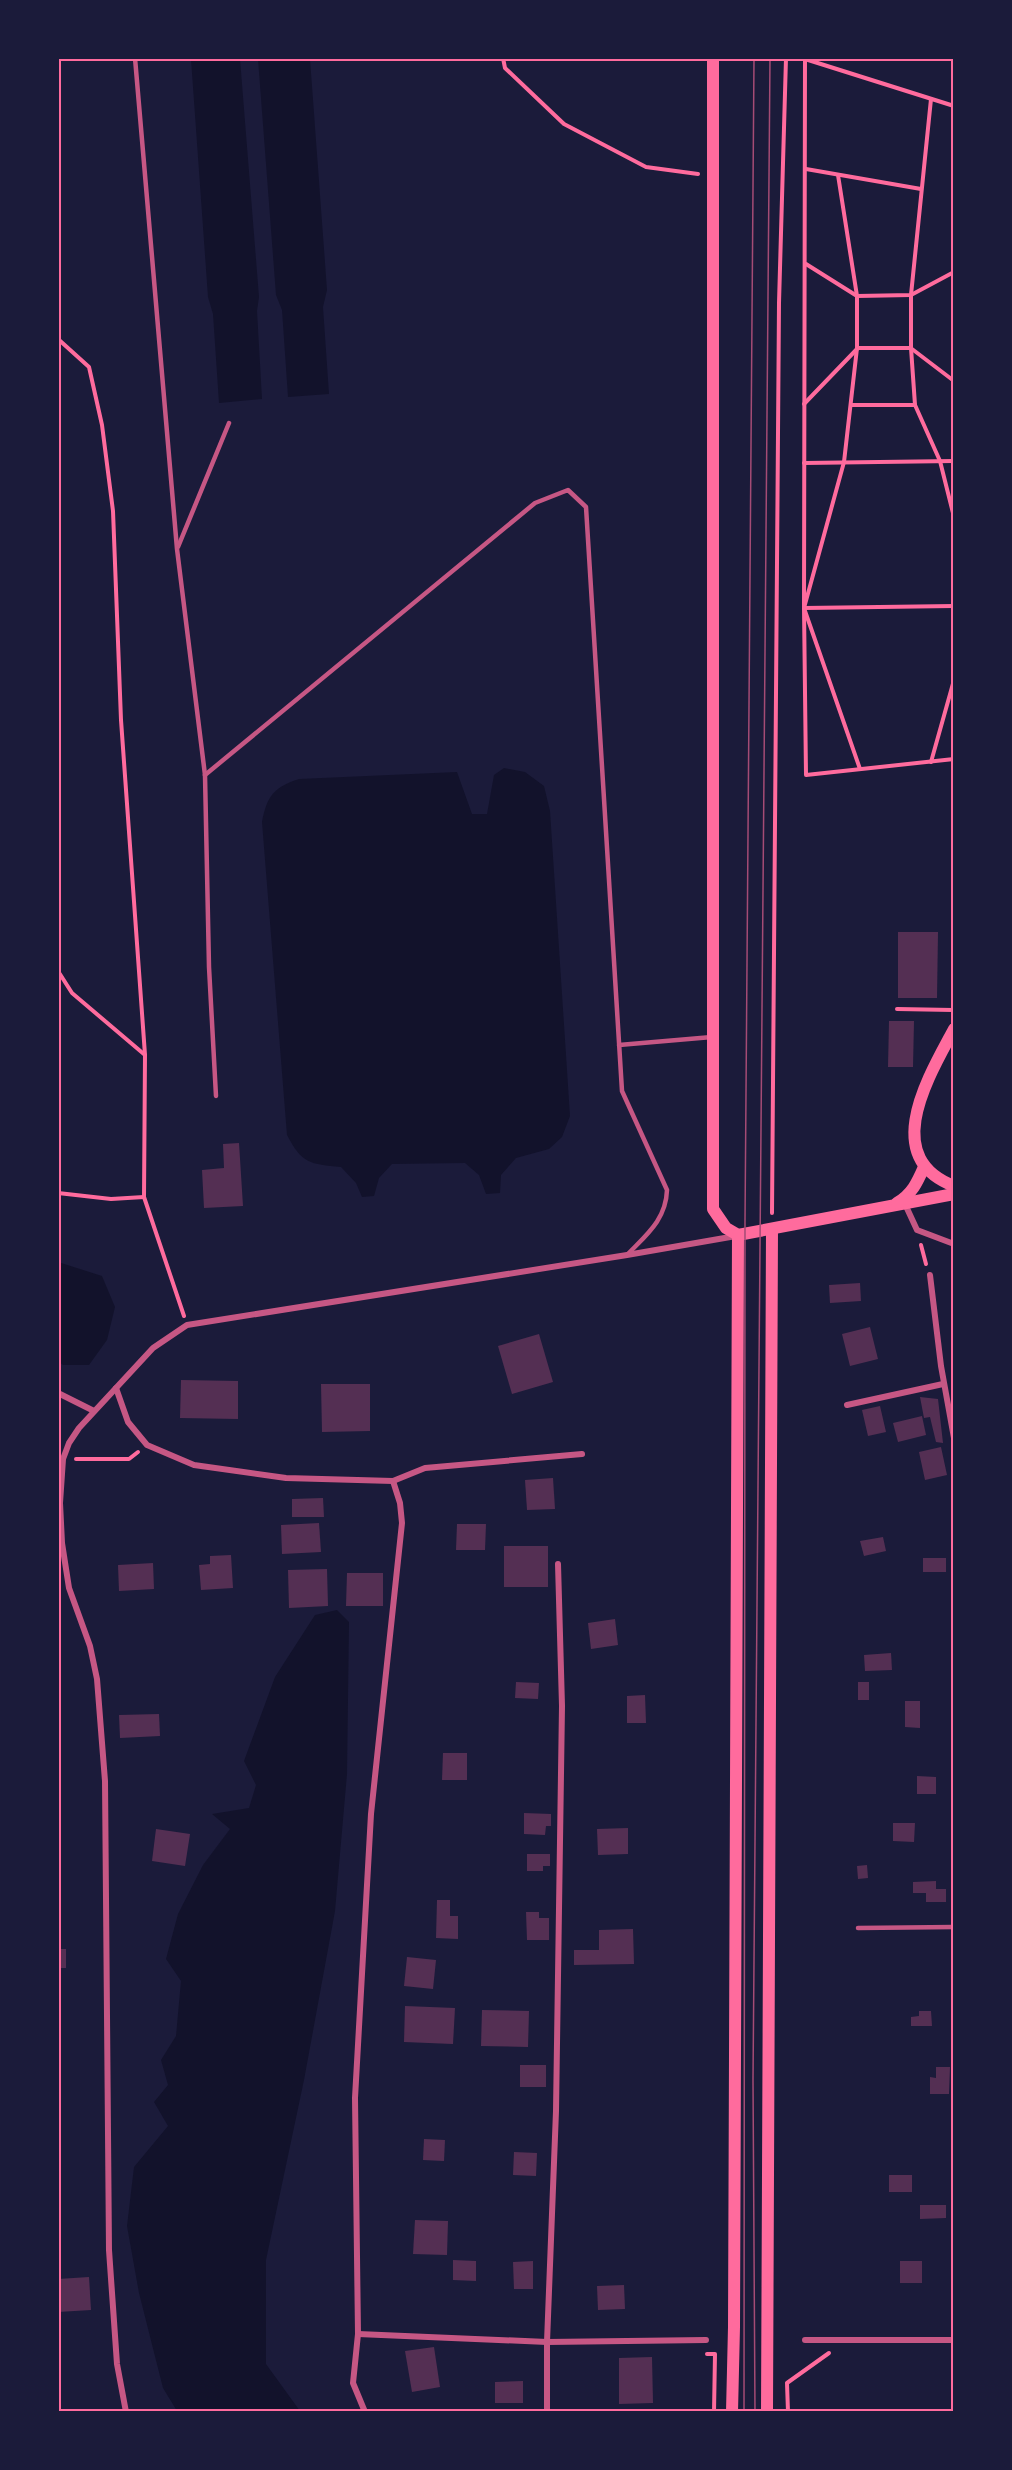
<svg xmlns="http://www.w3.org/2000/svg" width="1012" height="2470" viewBox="0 0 1012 2470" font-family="'PT Sans',sans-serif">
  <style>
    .water { fill: #12122b }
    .building { fill: #542f53 }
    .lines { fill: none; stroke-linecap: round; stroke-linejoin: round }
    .path { stroke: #ff6b9d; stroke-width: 4 }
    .service { stroke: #c65784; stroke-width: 4.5 }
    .minor { stroke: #c65784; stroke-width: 6 }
    .secondary { stroke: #ff6b9d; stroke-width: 12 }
    .tram { stroke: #a44b75; stroke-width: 1.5 }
    .neatline { fill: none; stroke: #ff6b9d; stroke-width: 2 }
  </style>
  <rect width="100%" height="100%" fill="#1b1b3a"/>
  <!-- water -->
  <g class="water">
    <polygon points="191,59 240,59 259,297 257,311 262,399 219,403 213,314 208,297"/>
    <polygon points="258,59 310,59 327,290 323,307 329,394 288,397 282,310 276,295"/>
    <path d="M 504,768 L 525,772 L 544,786 L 550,811 L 570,1116 L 562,1137 L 549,1149 L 516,1158 L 501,1175 L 500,1193 L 486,1194 L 479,1175 L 465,1163 L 392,1164 L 379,1178 L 374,1196 L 362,1197 L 356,1183 L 341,1167 C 310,1164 302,1164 287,1135 L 262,822 C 267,796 274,787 299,779 L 457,772 L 472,814 L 487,814 L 494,775 Z"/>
    <polygon points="58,1262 102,1276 115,1307 107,1340 89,1365 63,1365 59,1362"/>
    <polygon points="337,1610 349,1622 347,1774 335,1911 304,2080 266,2260 266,2364 300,2411 177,2411 163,2388 139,2293 127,2226 134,2167 168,2126 154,2102 168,2085 161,2060 176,2036 181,1981 166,1959 178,1914 203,1865 230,1829 212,1814 249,1808 256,1785 244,1761 275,1677 315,1615"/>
  </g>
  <!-- building -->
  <g class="building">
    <polygon points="898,932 938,932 937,998 898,998"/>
    <polygon points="889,1021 914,1021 913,1067 888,1067"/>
    <polygon points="239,1143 243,1206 204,1208 202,1170 224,1168 223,1144"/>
    <polygon points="860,1283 861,1301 830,1303 829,1285"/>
    <polygon points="870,1327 878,1359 850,1366 842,1334"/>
    <polygon points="539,1334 553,1382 512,1394 498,1346"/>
    <polygon points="181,1380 238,1381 238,1419 180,1418"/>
    <polygon points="321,1384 370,1384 370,1431 322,1432"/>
    <polygon points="920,1397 938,1399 943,1443 936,1442 930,1417 924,1418"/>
    <polygon points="880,1406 886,1432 868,1436 862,1410"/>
    <polygon points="922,1416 926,1435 898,1442 893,1423"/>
    <polygon points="941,1447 947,1475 925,1480 919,1452"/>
    <polygon points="553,1478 555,1509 527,1510 525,1480"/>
    <polygon points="323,1498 324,1517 292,1517 292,1499"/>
    <polygon points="319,1523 321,1552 282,1554 281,1525"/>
    <polygon points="457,1524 486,1524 485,1550 456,1550"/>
    <polygon points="883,1537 886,1551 864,1556 860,1541"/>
    <rect x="504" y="1546" width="44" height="41"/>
    <polygon points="231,1555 233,1588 201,1590 199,1565 210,1564 210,1556"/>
    <rect x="923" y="1558" width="23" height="14"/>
    <polygon points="153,1563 154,1589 119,1591 118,1565"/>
    <polygon points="327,1569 328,1606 289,1608 288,1570"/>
    <polygon points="347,1573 383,1573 383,1606 346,1606"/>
    <polygon points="615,1619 618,1645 591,1649 588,1623"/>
    <polygon points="891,1653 892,1670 865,1671 864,1655"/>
    <polygon points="516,1682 539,1683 538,1699 515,1698"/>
    <rect x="858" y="1682" width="11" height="18"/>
    <polygon points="645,1695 646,1723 627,1723 627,1696"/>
    <polygon points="905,1701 920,1701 920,1728 905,1727"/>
    <polygon points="159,1714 160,1736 120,1738 119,1715"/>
    <polygon points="443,1753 467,1753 467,1780 442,1780"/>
    <polygon points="917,1776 936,1777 936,1794 917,1794"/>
    <polygon points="524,1813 551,1814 551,1826 546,1826 545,1835 524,1834"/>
    <polygon points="893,1823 915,1823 914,1842 893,1841"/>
    <polygon points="628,1828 628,1854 598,1855 597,1829"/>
    <polygon points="156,1829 190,1834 185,1866 152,1861"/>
    <polygon points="527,1854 550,1854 550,1866 543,1866 543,1871 527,1871"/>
    <polygon points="867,1865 868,1878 858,1879 857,1866"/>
    <polygon points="936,1881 936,1889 946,1889 946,1902 926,1902 926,1893 913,1893 913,1882"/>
    <polygon points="437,1900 450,1900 450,1916 458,1916 458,1939 436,1938"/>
    <polygon points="526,1912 539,1912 539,1918 549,1918 549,1940 527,1940"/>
    <polygon points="633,1929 634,1964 574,1965 574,1950 599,1950 599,1930"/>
    <rect x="58" y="1949" width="8" height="19"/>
    <polygon points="407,1957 436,1960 433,1989 404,1986"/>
    <polygon points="405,2006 455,2008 453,2044 404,2042"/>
    <polygon points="482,2010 529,2011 528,2047 481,2046"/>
    <polygon points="919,2011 931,2011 932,2026 911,2026 911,2017 919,2016"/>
    <rect x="520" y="2065" width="26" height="22"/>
    <polygon points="936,2067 950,2067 949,2094 930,2094 930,2077 936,2078"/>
    <polygon points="424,2139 445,2140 444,2161 423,2160"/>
    <polygon points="514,2152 537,2153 536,2176 513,2175"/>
    <rect x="889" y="2175" width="23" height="17"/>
    <polygon points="920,2205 946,2205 946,2218 920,2219"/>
    <polygon points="415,2220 448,2221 447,2255 413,2254"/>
    <polygon points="453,2260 476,2261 476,2281 453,2280"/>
    <polygon points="533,2261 533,2289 514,2289 513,2262"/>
    <rect x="900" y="2261" width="22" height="22"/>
    <polygon points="89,2277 91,2310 58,2312 58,2279"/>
    <polygon points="624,2285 625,2309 598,2310 597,2286"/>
    <polygon points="434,2347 440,2387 412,2392 405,2351"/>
    <polygon points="652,2357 653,2403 619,2404 619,2358"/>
    <polygon points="523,2381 523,2403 495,2403 495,2382"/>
  </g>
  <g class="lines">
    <!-- path -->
    <g class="path">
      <polyline points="503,58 505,68 564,124 646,167 698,174"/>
      <polyline points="805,58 804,608 954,606"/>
      <polyline points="805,59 954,106"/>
      <polyline points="806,169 921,189"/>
      <polyline points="838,175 857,296 857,348 911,348 911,295 931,99"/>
      <polyline points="806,264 857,296 911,295 954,272"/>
      <polyline points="58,339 89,367 102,425 113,511 121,720 145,1055 144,1197 184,1316"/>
      <polyline points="857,348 844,462 804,608 806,775 954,759"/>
      <polyline points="911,348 915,405 940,461 954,517"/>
      <polyline points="912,349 954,381"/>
      <polyline points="804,404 857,349"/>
      <polyline points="851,405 915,405"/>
      <polyline points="804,463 954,461"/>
      <polyline points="805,611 860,769"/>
      <polyline points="931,762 954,680"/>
      <polyline points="58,971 72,993 145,1055"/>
      <polyline points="897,1009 953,1010"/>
      <polyline points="58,1193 111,1199 144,1197"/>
      <polyline points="772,1213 779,303 786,58"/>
      <polyline points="921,1245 926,1264"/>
      <polyline points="76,1459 129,1459 138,1452"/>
      <polyline points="707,2354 715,2354 714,2412"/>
      <polyline points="788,2412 787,2383 829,2353"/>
    </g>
    <!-- service -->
    <g class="service">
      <polyline points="135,58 177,549 205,775 209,967 216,1096"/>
      <polyline points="178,547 229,423"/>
      <path d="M 205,775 L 535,503 L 568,490 L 586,507 L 622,1091 L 667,1190 C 666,1220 646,1235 627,1255"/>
      <polyline points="619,1045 712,1037"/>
      <polyline points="858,1928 954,1927"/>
    </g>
    <!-- minor -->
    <g class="minor">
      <polyline points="905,1204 917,1230 954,1244"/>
      <polyline points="930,1275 941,1366 954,1438"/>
      <polyline points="116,1388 128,1422 147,1445 194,1465 286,1478 393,1481 425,1468 582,1454"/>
      <polyline points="58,1393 94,1411"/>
      <polyline points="847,1405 943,1384"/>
      <polyline points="358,2334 547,2342 706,2340"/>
      <polyline points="805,2340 954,2340"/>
      <polyline points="126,2412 117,2364 109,2250 105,1781 97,1679 90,1646 69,1588 62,1543 60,1503 63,1459 69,1443 79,1428 153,1348 187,1325 627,1255 736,1236"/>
      <polyline points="365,2412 353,2383 358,2334 355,2098 371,1814 402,1523 400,1503 393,1481"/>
      <polyline points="547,2412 547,2342 556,2111 562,1706 558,1564"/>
    </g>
    <!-- secondary -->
    <g class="secondary">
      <polyline points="713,58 713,1209 726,1228 738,1235 954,1194"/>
      <path d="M 954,1029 C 929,1076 879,1157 954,1186"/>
      <path d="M 897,1203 C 912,1194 917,1183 924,1167"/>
      <polyline points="732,2412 734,2327 738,1235"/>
      <polyline points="767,2412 772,1229"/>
    </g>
    <!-- tram -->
    <g class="tram">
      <polyline points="744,2412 745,1223 754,58"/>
      <polyline points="755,2412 753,2080 770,58"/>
    </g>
  </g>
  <!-- border -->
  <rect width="1012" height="2470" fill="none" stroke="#1b1b3a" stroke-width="120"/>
  <rect x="60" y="60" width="892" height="2350" class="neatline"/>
</svg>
